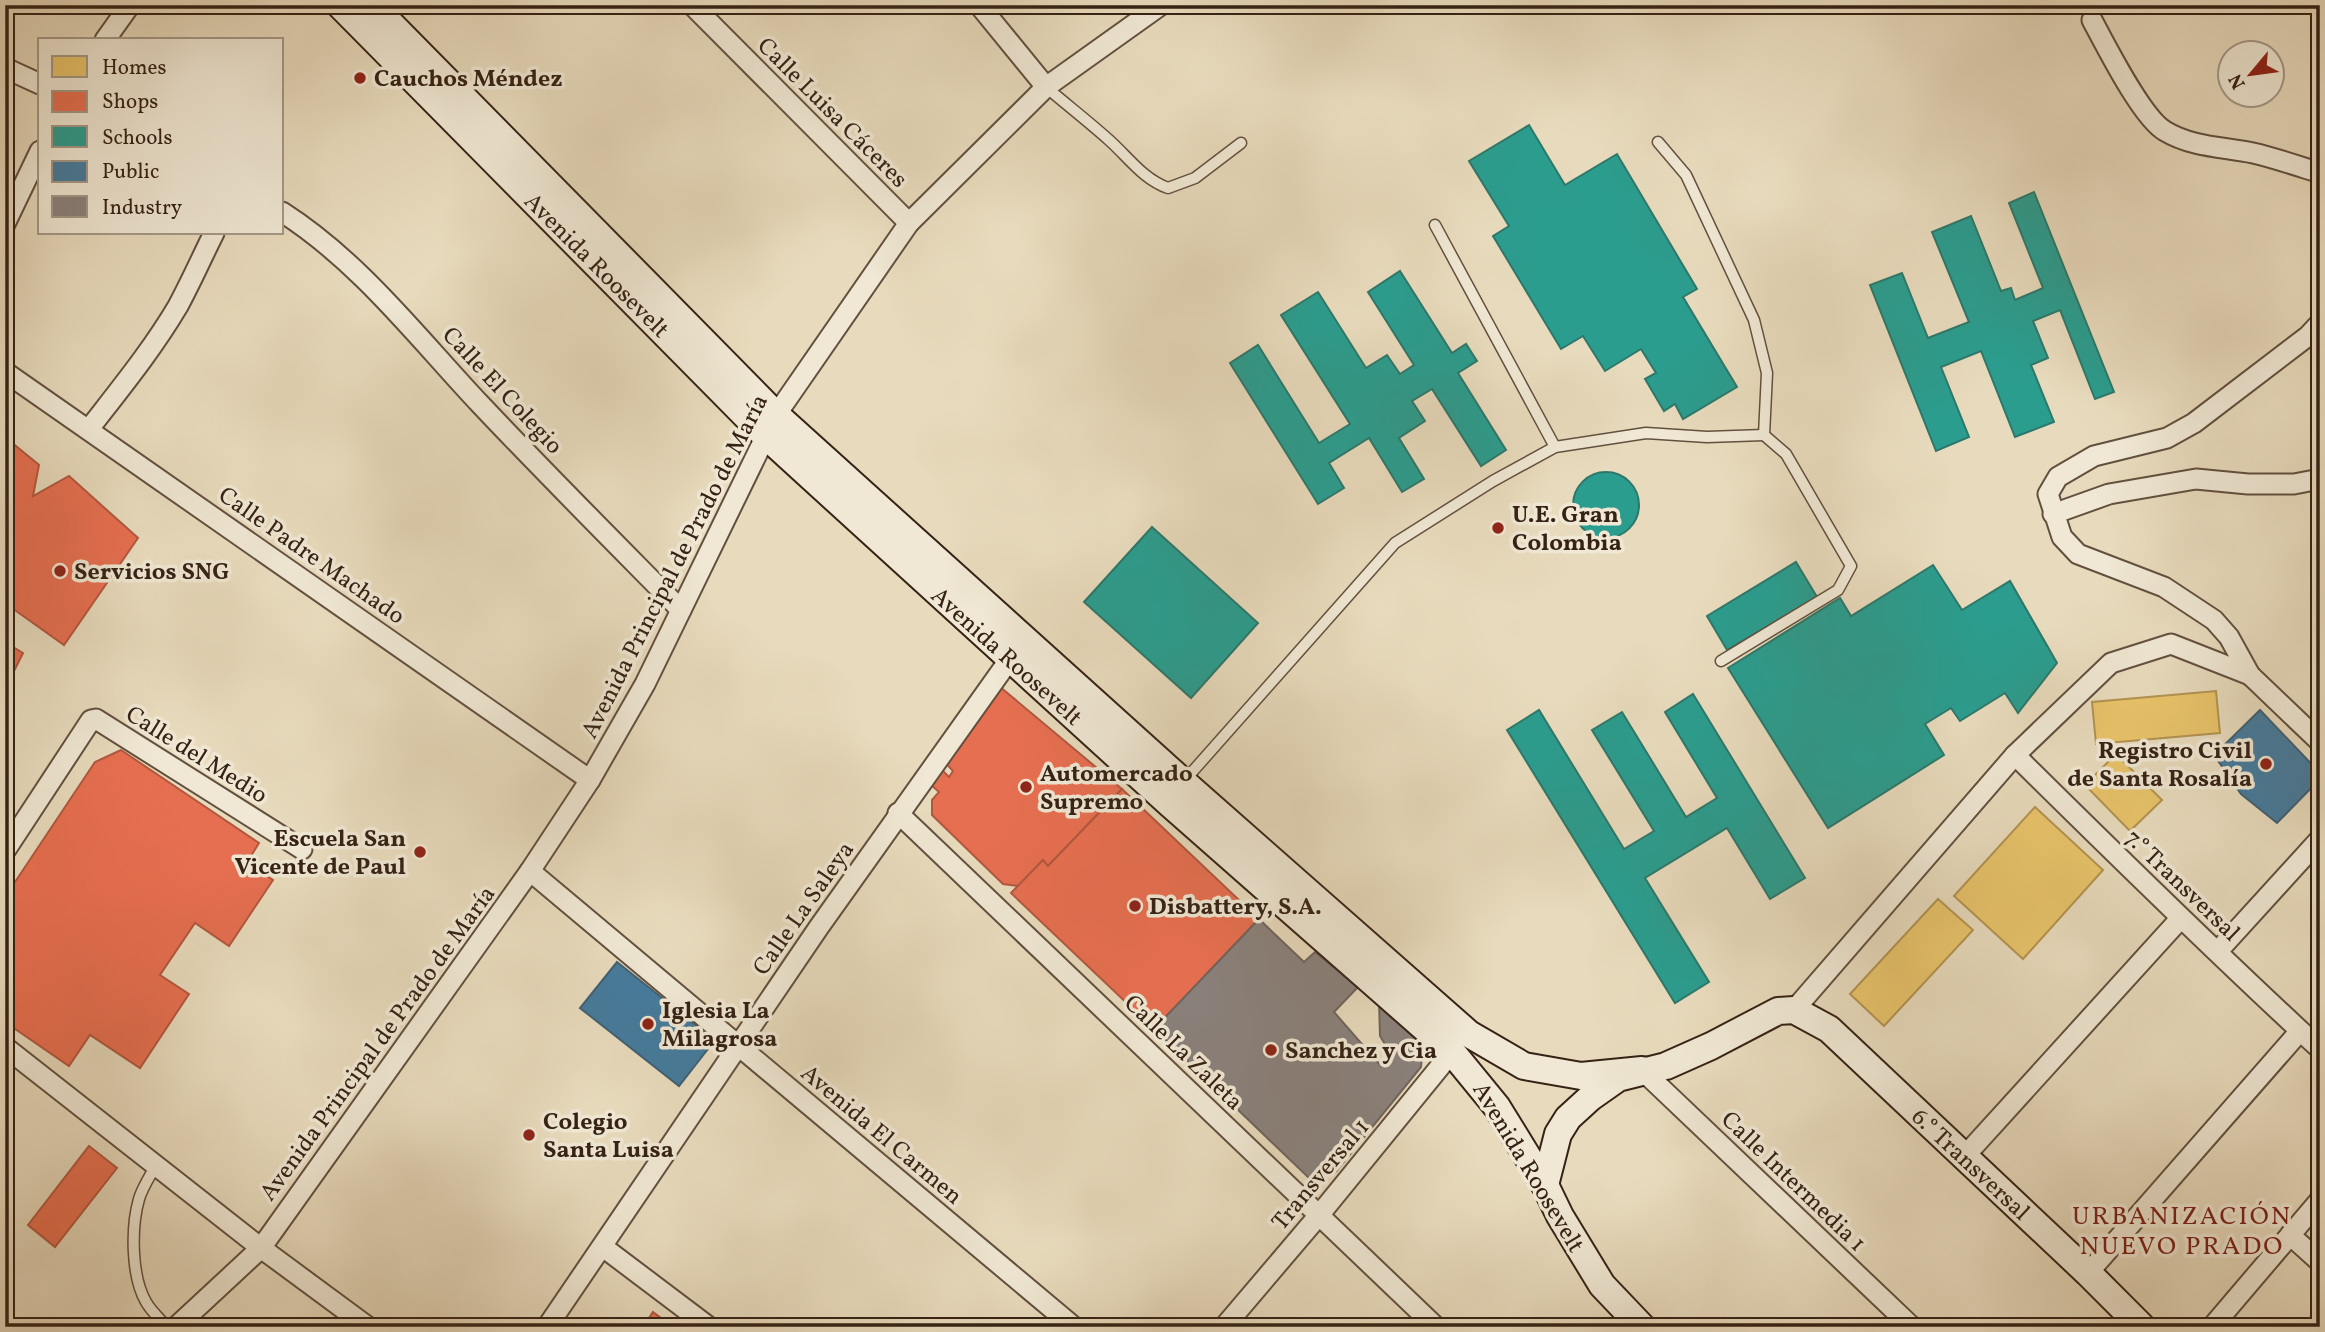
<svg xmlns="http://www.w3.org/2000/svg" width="2325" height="1332" viewBox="0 0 2325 1332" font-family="Vollkorn,serif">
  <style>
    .homes { fill: #e9c46a; stroke: #b39350; stroke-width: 2 }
    .shops { fill: #e76f51; stroke: #b2583f; stroke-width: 2 }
    .schools { fill: #2a9d8f; stroke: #2d786a; stroke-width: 2 }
    .public { fill: #457b9d; stroke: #406074; stroke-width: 2 }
    .industry { fill: #8a817c; stroke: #70645d; stroke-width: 2 }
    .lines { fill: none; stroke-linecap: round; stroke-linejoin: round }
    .lane-casing { stroke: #62503f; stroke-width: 13 }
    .street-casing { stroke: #62503f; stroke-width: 23 }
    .secondary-casing { stroke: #352215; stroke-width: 30 }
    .lane { stroke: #f0e8d4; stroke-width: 10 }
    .street { stroke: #f0e8d4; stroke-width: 19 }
    .secondary { stroke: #f0e8d4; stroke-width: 26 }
    .poi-dot { fill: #8f2418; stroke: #f0e8d4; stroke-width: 2.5 }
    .labels { text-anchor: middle; stroke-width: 7; stroke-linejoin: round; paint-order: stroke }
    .poi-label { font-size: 24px; font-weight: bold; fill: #352215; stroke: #f0e8d4; text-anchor: start }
    .street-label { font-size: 24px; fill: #352215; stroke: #f0e8d4 }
    .neighbourhood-label { font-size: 26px; letter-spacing: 2px; fill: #7a1f14; stroke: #f0e8d4 }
  </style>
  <rect width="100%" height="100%" fill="#e8dbbd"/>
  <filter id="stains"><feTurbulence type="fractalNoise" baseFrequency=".00286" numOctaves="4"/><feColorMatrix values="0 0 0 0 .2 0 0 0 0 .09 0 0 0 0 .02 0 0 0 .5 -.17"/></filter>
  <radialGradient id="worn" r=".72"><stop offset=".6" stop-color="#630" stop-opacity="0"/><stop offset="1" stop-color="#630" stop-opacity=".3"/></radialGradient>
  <!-- homes -->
  <g class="homes">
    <polygon points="2216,691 2220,733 2096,744 2092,702"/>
    <polygon points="2116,754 2162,800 2130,831 2085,785"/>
    <polygon points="2035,807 2103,870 2023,959 1954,896"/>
    <polygon points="1938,899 1973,930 1884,1026 1850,994"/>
  </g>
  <!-- shops -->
  <g class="shops">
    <polygon points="5,437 39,465 33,496 69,476 138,538 64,645 5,603"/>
    <polygon points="5,642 23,653 5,689"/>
    <polygon points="999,686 1122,789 1048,866 1043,860 1018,886 1003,884 932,815 932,800 939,792 930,784 943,771 949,777 953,771 943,760"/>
    <polygon points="121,750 259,843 251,856 261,862 257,869 273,880 229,946 195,923 160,975 189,994 140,1068 90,1035 69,1066 5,1022 5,897 95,762"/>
    <polygon points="1122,789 1259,919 1154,1029 1011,893 1043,860 1048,866"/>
    <polygon points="89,1146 117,1168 55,1247 28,1225"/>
    <polygon points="653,1312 673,1327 643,1327"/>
  </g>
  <!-- schools -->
  <g class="schools">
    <polygon points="1529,125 1565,185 1617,154 1697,289 1683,297 1737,387 1683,419 1675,404 1664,411 1645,379 1656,373 1641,349 1605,371 1583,336 1561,349 1493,236 1509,226 1469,161"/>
    <polygon points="2034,192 2114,392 2095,399 2060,310 2033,321 2048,358 2031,365 2054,422 2015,437 1981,351 1941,367 1969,437 1936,451 1870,285 1902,273 1928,338 1969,322 1932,232 1971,216 2001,291 2011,288 2015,300 2043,288 2009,203"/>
    <polygon points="1400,271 1452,353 1466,344 1477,361 1458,373 1506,450 1481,466 1432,389 1412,401 1425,421 1399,438 1424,479 1402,492 1369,438 1329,463 1344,488 1318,504 1230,363 1258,345 1319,443 1350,424 1281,315 1318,292 1366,368 1387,355 1400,374 1414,365 1368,292"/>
    <circle cx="1606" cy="505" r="33"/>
    <polygon points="1152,527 1258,623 1191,698 1084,602"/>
    <polygon points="1796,562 1817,597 1727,650 1707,616"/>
    <polygon points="1933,565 1962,610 2010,581 2057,663 2018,713 2005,693 1960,721 1951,708 1925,724 1944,755 1828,828 1728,668 1840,598 1851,616"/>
    <polygon points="1693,694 1805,878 1770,899 1727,828 1645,878 1709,982 1675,1003 1507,730 1539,710 1624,849 1654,831 1592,730 1622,712 1686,817 1717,798 1665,712"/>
  </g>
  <!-- public -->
  <g class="public">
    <polygon points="2260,710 2320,773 2320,779 2277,823 2241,794 2214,755"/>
    <polygon points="617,962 715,1040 679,1086 580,1008"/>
  </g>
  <!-- industry -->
  <polygon class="industry" points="1259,919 1304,962 1315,952 1358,987 1334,1012 1381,1066 1392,1056 1380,1036 1379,1002 1423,1044 1421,1067 1335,1173 1311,1180 1154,1029"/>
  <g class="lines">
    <!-- lane casing -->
    <g class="lane-casing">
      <g id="lane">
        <path d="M 1046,87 C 1067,105 1089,122 1109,140 C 1129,158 1143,179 1168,188 L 1195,178 L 1241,143"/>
        <polyline points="1658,142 1686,175 1754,320 1767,373 1764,435 1786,454 1851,566 1838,590 1721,661"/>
        <polyline points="1435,225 1555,447"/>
        <polyline points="1185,780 1395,543 1493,481 1555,447 1646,433 1707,437 1764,435"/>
        <path d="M 156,1165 C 150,1176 142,1188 139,1199 C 131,1227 131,1276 146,1302 C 151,1311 160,1319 167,1327"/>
      </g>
    </g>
    <!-- street casing -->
    <g class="street-casing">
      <g id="street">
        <polyline points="692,5 909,223"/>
        <polyline points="979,5 1046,87"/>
        <path d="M 2092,20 C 2106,46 2142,118 2165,131 C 2191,147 2224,147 2253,153 C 2275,158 2298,166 2320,173"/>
        <polyline points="105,40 130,5"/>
        <polyline points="5,68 40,84"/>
        <path d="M 282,212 C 360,262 417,337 480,404 C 546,474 614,542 681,610"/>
        <polyline points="5,224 40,151"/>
        <polyline points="2320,323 2308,336 2194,423 2167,438 2094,456 2058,477 2048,494 2062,537 2078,554 2164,587 2214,620 2229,637 2250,675 2320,742"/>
        <polyline points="5,372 590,780"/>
        <path d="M 89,429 C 120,389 152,350 178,306 C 191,282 202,257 214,233"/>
        <polyline points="2053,514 2109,494 2196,479 2248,484 2294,484 2320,479"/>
        <path d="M 2015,755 C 2115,854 2216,953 2320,1049"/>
        <polyline points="898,813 1436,1327"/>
        <polyline points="5,851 91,720 96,719 302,849"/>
        <polyline points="530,871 1074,1327"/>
        <polyline points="2218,951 2320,839"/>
        <polyline points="1794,1010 2015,755 2111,663 2171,644 2250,675"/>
        <polyline points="5,1047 261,1248 368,1327"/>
        <polyline points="1642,1070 1912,1327"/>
        <polyline points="1963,1158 2180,919"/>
        <polyline points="2290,1235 2320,1262"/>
        <polyline points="603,1247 709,1327"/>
        <polyline points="2088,1273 2300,1031"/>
        <polyline points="176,1327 261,1248 530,871 590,780 645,684 776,415 909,223 1046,87 1161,5"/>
        <polyline points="547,1327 819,927 1017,649"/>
        <polyline points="1224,1327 1320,1214 1452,1052"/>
        <polyline points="2212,1327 2320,1200"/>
      </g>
    </g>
    <!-- secondary casing -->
    <g class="secondary-casing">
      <g id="secondary">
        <polyline points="340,5 765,435 1170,804 1452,1052 1497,1107 1545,1185 1560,1216 1602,1285 1642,1327"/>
        <polyline points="372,5 776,415 1183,782 1469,1034 1524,1066 1581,1076 1642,1070"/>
        <polyline points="1545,1185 1558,1134 1568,1118 1591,1097 1618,1078 1666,1066 1711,1046 1778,1011 1794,1010 1829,1029 2088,1273 2142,1327"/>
      </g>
    </g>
    <!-- lane -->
    <use href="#lane" class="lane"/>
    <!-- street -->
    <use href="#street" class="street"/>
    <!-- secondary -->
    <use href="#secondary" class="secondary"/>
  </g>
  <!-- markers -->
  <g class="poi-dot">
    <circle cx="360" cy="78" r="7"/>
    <circle cx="1498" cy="528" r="7"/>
    <circle cx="60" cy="571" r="7"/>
    <circle cx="2266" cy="764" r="7"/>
    <circle cx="1026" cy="787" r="7"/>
    <circle cx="420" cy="852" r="7"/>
    <circle cx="1135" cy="906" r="7"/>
    <circle cx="648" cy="1024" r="7"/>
    <circle cx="1271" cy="1050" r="7"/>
    <circle cx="529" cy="1135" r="7"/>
  </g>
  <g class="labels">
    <!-- poi labels -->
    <g class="poi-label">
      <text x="374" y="86">Cauchos Méndez</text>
      <text x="1512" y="522">U.E. Gran<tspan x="1512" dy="28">Colombia</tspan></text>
      <text x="74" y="579">Servicios SNG</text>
      <text x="2252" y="758" text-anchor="end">Registro Civil<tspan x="2252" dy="28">de Santa Rosalía</tspan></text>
      <text x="1040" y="781">Automercado<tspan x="1040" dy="28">Supremo</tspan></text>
      <text x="406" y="846" text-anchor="end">Escuela San<tspan x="406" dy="28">Vicente de Paul</tspan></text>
      <text x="1149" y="914">Disbattery, S.A.</text>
      <text x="662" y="1018">Iglesia La<tspan x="662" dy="28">Milagrosa</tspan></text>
      <text x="1285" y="1058">Sanchez y Cia</text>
      <text x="543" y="1129">Colegio<tspan x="543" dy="28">Santa Luisa</tspan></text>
    </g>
    <!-- street labels -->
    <g class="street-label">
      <text transform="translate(833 112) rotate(45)" y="8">Calle Luisa Cáceres</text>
      <text transform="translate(597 265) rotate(45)" y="8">Avenida Roosevelt</text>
      <text transform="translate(503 390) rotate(47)" y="8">Calle El Colegio</text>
      <text transform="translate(312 555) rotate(35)" y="8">Calle Padre Machado</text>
      <text transform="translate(674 566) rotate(-63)" y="8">Avenida Principal de Prado de María</text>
      <text transform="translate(1007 656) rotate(42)" y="8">Avenida Roosevelt</text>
      <text transform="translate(197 754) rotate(32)" y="8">Calle del Medio</text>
      <text transform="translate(2183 885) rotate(44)" y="8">7.° Transversal</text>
      <text transform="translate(803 908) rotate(-55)" y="8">Calle La Saleya</text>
      <text transform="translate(377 1043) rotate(-54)" y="8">Avenida Principal de Prado de María</text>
      <text transform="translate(1184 1052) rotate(44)" y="8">Calle La Zaleta</text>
      <text transform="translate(882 1134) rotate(40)" y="8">Avenida El Carmen</text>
      <text transform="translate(1971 1164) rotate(43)" y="8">6.° Transversal</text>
      <text transform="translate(1529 1167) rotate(59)" y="8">Avenida Roosevelt</text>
      <text transform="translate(1320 1174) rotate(-50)" y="8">Transversal 1</text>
      <text transform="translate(1794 1181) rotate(44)" y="8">Calle Intermedia 1</text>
    </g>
    <!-- neighbourhood labels -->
    <g class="neighbourhood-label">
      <text x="2182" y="1224">URBANIZACIÓN<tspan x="2182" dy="30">NUEVO PRADO</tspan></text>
    </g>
  </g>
  <!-- margin -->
  <rect width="2325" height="1332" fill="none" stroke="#e8dbbd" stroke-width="28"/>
  <rect x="7" y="7" width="2311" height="1318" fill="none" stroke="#352215" stroke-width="3.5"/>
  <rect x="14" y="14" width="2297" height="1304" fill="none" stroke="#352215" stroke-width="2"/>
  <!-- legend -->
  <rect x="38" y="38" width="245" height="196" fill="#f0e8d4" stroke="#a59988" stroke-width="2"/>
  <rect x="52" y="56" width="35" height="21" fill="#e9c46a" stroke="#a59988" stroke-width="2"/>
  <text x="102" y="74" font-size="21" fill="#352215">Homes</text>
  <rect x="52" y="91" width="35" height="21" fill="#e76f51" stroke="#a59988" stroke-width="2"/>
  <text x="102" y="108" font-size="21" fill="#352215">Shops</text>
  <rect x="52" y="126" width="35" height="21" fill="#2a9d8f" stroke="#a59988" stroke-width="2"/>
  <text x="102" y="144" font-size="21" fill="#352215">Schools</text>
  <rect x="52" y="161" width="35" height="21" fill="#457b9d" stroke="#a59988" stroke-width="2"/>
  <text x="102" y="178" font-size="21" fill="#352215">Public</text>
  <rect x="52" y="196" width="35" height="21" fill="#8a817c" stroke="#a59988" stroke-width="2"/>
  <text x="102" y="214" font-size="21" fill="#352215">Industry</text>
  <!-- north arrow -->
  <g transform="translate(2251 74) rotate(241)"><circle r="33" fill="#f0e8d4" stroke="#a59988" stroke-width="2"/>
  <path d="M0-5L12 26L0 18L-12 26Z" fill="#8f2418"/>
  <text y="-10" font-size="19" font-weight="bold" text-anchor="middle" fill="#352215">N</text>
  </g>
  <rect width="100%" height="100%" filter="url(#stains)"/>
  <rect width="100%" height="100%" fill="url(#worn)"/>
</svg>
